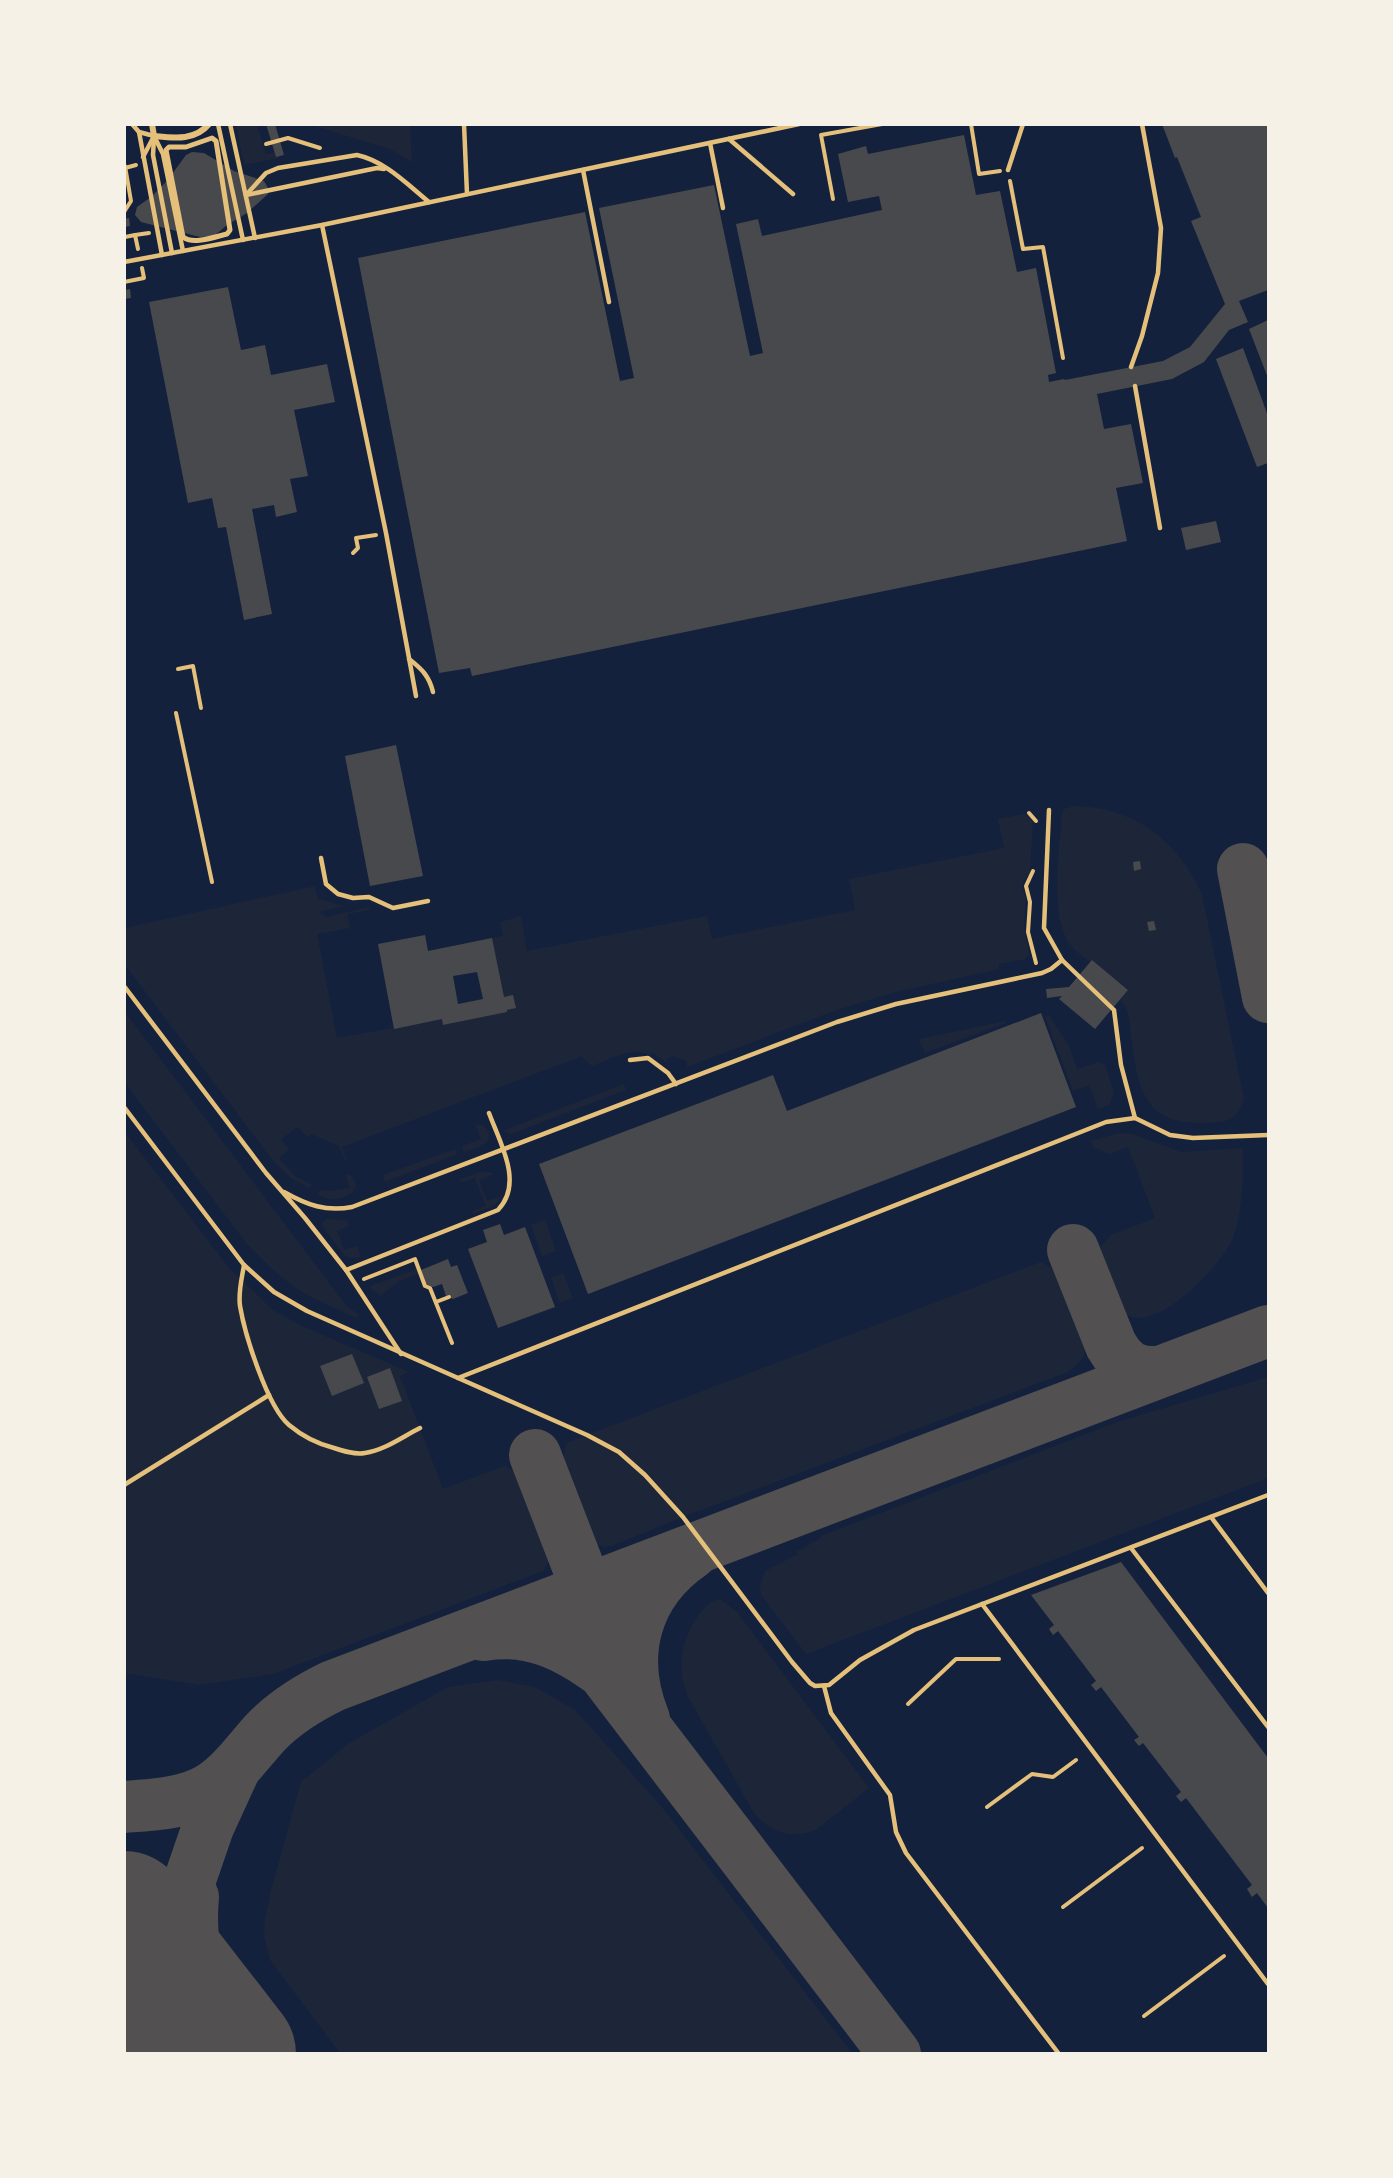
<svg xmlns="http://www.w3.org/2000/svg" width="1393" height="2178" viewBox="0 0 1393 2178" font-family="Barlow,sans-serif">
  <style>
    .green { fill: #1d2539 }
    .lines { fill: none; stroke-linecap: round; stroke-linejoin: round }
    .taxiway { stroke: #525050; stroke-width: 52 }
    .runway { stroke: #525050; stroke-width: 130 }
    .building { fill: #48494c; fill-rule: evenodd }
    .path { stroke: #e5c07b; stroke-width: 4 }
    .service { stroke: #e5c07b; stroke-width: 4.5 }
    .pedestrian { stroke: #e5c07b; stroke-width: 5 }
    .minor { stroke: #e5c07b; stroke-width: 6 }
  </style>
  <rect width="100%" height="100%" fill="#14213d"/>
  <!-- green -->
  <g class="green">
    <polygon points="236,125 257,125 266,154 275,152 279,158 244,165"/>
    <polygon points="311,125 410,125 412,162 390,149"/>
    <path d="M 1073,806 C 1134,807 1178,840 1202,895 L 1244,1099 C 1240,1112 1233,1121 1219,1122 C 1148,1129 1138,1098 1131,1034 C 1129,1021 1130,1008 1120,1000 L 1128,989 L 1092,960 L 1090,962 C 1083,956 1074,951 1069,943 C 1049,912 1060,850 1062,814 L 1064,809 Z"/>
    <path d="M 1025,814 L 1033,821 L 1030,872 L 1023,882 L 1022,886 L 1026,899 L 1024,924 L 1029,954 L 1025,959 L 999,964 L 999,969 L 892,993 L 837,1010 L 687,1067 L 687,1061 L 673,1056 L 667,1059 L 667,1063 L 653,1053 L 651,1055 C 632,1046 610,1059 592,1066 L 582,1056 L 342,1147 L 347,1160 L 345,1161 L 339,1146 L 311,1134 L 307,1137 L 298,1127 L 281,1139 L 289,1150 L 279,1158 L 296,1177 L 312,1185 L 309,1188 L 291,1178 L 274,1162 L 125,965 L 125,928 L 315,886 L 318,899 L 344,906 L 319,912 L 326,917 L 369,907 L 370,910 L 347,914 L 350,928 L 317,934 L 337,1038 L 442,1019 L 443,1025 L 506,1012 L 492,938 L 503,936 L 500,922 L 521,916 L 527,951 L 707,916 L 712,939 L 855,910 L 849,879 L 1004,848 L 998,819 Z"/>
    <path d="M 125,1012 L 345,1304 L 359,1315 L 356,1318 C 342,1311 327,1305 313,1298 C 287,1285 267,1264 247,1244 L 125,1083 Z"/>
    <polygon points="1049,1015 1069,1046 1077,1069 1099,1062 1105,1065 1114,1093 1109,1105 1098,1109 1089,1085 1073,1091 1045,1017"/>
    <polygon points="1006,1021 1006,1023 925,1053 919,1039"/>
    <polygon points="624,1084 626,1090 511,1134 502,1131"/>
    <path d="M 476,1125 L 483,1125 C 500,1143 477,1147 464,1152 L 462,1146 L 481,1139 Z"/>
    <path d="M 124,1131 L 229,1268 L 273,1310 L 302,1326 L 409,1372 L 400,1376 L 443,1489 L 504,1466 C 513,1469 520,1474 526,1483 C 533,1493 553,1542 551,1554 C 550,1561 547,1565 543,1571 L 273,1674 L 199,1685 L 125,1673 Z"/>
    <path d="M 1119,1133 L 1132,1134 L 1181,1152 L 1243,1148 C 1243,1177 1243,1207 1234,1235 C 1224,1264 1150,1343 1120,1310 L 1098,1256 L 1101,1246 L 1111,1235 L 1155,1218 L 1128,1147 L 1109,1154 L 1093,1147 L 1091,1141 Z"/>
    <polygon points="455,1149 457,1154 385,1182 383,1175"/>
    <polygon points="480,1172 489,1172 494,1174 479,1180 487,1201 502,1196 495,1205 473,1214 472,1211 486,1206 475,1178 461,1183 460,1179"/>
    <path d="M 346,1175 L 350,1175 C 365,1188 347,1199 333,1199 C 328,1199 323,1197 318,1195 L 320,1190 L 329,1191 L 349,1188 Z"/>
    <polygon points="326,1219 347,1220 349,1226 337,1231 344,1250 357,1246 361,1257 350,1258 345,1256 322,1226 322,1223"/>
    <polygon points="545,1220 556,1251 542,1256 531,1225"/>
    <path d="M 1041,1262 C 1045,1264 1050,1266 1053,1269 C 1065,1279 1087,1335 1085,1350 C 1084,1360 1076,1366 1068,1372 L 683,1517 L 614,1545 L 604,1547 L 596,1545 L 583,1536 L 560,1476 L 566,1443 Z"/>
    <polygon points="417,1269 419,1274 399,1281 380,1296 376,1291 373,1292 370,1286"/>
    <polygon points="563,1273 573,1298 560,1303 551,1278"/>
    <polygon points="1268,1377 1268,1478 806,1654 761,1595 760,1586 765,1571 798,1554 796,1552 821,1538 821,1536 1117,1422"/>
    <path d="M 716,1600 L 721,1600 L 737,1612 L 869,1788 L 817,1829 C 792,1840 771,1833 754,1813 L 688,1697 C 677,1669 680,1645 696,1619 C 701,1611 707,1603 716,1600 Z"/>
    <polygon points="498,1680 535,1687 575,1710 661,1806 852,2053 340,2053 270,1960 264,1936 265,1919 271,1890 301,1782 348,1744 448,1687"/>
  </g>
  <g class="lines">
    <!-- taxiway -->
    <g class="taxiway">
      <polyline points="1243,869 1268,997"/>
      <path d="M 1073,1250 L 1111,1345 C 1123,1366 1135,1373 1159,1372"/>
      <polyline points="535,1455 600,1623"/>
      <path d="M 483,1635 C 530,1627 566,1645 603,1672 L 895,2054"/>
      <path d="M 644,1719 C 618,1655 635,1592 692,1553"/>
      <path d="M 124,1807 C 150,1805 178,1804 202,1793 C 229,1780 245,1755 265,1733 C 284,1713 308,1698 333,1686 L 1268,1331"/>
      <path d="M 193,1897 C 189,1938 198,1983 213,2021 C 218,2032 226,2043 232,2054"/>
      <polyline points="130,2054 208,1827 235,1768"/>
    </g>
    <!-- runway -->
    <polyline class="runway" points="124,1916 231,2054"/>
  </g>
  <!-- building -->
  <g class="building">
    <polygon points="266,124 275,124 284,155 276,157"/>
    <polygon points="1162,124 1268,124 1268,290 1239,301 1248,322 1229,330 1204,362 1172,379 1097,394 1104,429 1131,424 1143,483 1116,488 1127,541 472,676 470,668 439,673 358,258 585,212 620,381 634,378 599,208 714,185 750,356 763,353 736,224 758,219 762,236 882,210 879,196 848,202 838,154 866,146 868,154 964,135 976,195 1000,191 1017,272 1036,268 1056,373 1048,375 1049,382 1064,379 1065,380 1163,361 1190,347 1225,304 1191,221 1201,217 1177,157 1175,158"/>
    <polygon points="192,152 204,153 234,171 264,181 269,190 268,194 247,213 227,225 214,236 200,237 141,222 135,215 137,207 151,197 167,181 186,155"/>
    <polygon points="129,218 130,226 124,227 124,219"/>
    <polygon points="228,287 241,350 265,345 271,375 327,364 335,402 294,410 308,476 290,479 297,512 276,517 274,505 252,509 272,614 244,620 226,527 218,528 212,498 188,503 149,302"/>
    <polygon points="130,289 131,298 124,299 124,290"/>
    <polygon points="1268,320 1268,378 1249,329"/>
    <polygon points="1243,348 1268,416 1268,463 1257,467 1216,359"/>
    <polygon points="1216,521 1221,542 1186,550 1181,528"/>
    <polygon points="396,745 423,876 370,886 345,756"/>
    <polygon points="1140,861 1141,869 1134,871 1133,862"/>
    <polygon points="1154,921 1156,930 1149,931 1147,922"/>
    <path d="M 425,935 L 428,951 L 492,938 L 504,997 L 513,995 L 516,1008 L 507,1010 L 507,1012 L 443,1025 L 442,1019 L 394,1029 L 378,944 ZM 477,972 L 483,999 L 458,1004 L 453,976 Z"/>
    <polygon points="1092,960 1128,990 1095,1029 1059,999 1062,996 1047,998 1046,989 1069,987"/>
    <polygon points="1041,1013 1076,1107 588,1294 539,1164 773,1075 787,1111"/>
    <polygon points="500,1224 504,1235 525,1227 555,1307 498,1328 468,1249 487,1242 483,1230"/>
    <polygon points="448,1259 451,1267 457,1265 468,1293 453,1299 446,1296 442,1284 433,1287 426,1284 421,1270"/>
    <polygon points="352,1354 364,1383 332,1396 320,1366"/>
    <polygon points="390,1368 402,1401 379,1409 367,1377"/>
    <polygon points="1121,1562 1268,1758 1268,1908 1257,1893 1252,1897 1247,1889 1252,1885 1186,1798 1181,1802 1176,1796 1181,1792 1143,1743 1139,1746 1134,1740 1139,1737 1101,1687 1096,1691 1091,1685 1096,1681 1058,1631 1053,1635 1049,1629 1054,1625 1031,1595"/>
  </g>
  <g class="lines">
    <!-- path -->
    <g class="path">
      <polyline points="971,124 979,174 1000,171"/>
      <polyline points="266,144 288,138 320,148"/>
      <polyline points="125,168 136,165"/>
      <polyline points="1010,181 1023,249 1043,247 1063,358"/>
      <polyline points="833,199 821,135 882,124"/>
      <polyline points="124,212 131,201 125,166"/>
      <polyline points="135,235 149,233"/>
      <polyline points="125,237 135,235 138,249"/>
      <polyline points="124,282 144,278 142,268"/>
      <polyline points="353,553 358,548 356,538 376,535"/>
      <polyline points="178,669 193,666 201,708"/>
      <polyline points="176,713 212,882"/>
      <polyline points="1029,813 1036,821"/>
      <polyline points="1033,871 1026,886 1030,902 1028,932 1036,963"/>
      <polyline points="364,1279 415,1259 425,1286 430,1288 452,1343"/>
      <polyline points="436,1302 449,1297"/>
      <polyline points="908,1704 956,1659 999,1659"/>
      <polyline points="987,1807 1032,1774 1053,1777 1076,1760"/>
      <polyline points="1063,1907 1142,1848"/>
      <polyline points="1144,2016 1224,1956"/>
    </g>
    <!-- service -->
    <g class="service">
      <polyline points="132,124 139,132 154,136 163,154 183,251"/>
      <polyline points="218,124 243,240"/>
      <polyline points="230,124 255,238"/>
      <polyline points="464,124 467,194"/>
      <polyline points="139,132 162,255"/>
      <polyline points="154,138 153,155 172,253"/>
      <polyline points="729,139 793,194"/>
      <polyline points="710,143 723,208"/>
      <polyline points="143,157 153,138"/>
      <polyline points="583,170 609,302"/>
      <polyline points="1008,170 1023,124"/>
      <path d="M 246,195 L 266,173 L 278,168 L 357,155 C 385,161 407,184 429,202"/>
      <polyline points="246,195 377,168 384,169"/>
      <polyline points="322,225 386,533 416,696"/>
      <polyline points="124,262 322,225 799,124"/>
      <polyline points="1131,367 1142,336 1158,273 1161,228 1142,124"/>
      <polyline points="1135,386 1160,528"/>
      <path d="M 409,659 C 422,669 429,676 433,692"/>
      <polyline points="1049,810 1044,928 1062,960 1114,1010 1121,1065 1135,1118 1170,1135 1193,1138 1268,1135"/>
      <polyline points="321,858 326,884 338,894 353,898 369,897 393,908 428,901"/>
      <polyline points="124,986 266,1173 305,1218 346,1270 401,1354"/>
      <polyline points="630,1060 648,1058 668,1073 676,1084"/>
      <polyline points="124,1107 244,1265 274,1292 307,1311 458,1378 1106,1122 1135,1118"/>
      <path d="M 284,1192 C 307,1205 326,1212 352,1207 L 837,1022 L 896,1004 L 1042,973 L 1051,969 L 1062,960"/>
      <path d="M 244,1265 C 242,1278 238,1292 240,1306 C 245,1335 267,1406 289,1425 C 301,1435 318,1444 334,1448 C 343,1451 355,1455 365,1453 C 385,1450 402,1437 420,1428"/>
      <path d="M 346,1270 L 498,1210 C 524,1183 500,1143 489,1113"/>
      <polyline points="458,1378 587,1435 619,1452 645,1475 683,1517 792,1662 810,1683 815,1686 829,1685 860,1660 914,1630 1268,1495"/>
      <polyline points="124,1485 269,1395"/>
      <polyline points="1211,1517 1268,1593"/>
      <polyline points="1131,1548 1268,1727"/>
      <polyline points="982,1604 1268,1984"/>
      <polyline points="824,1686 831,1713 890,1795 896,1832 906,1853 1059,2054"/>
    </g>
    <!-- pedestrian -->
    <path class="pedestrian" d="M 212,138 L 216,141 L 230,230 L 227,234 C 214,237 193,245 183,237 L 166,150 L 169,147 L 186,147 Z"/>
    <!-- minor -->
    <path class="minor" d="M 152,124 L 154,136 C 174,138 195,141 209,124"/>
  </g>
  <!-- border -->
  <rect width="1393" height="2178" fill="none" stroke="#f6f1e7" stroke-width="252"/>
</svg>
